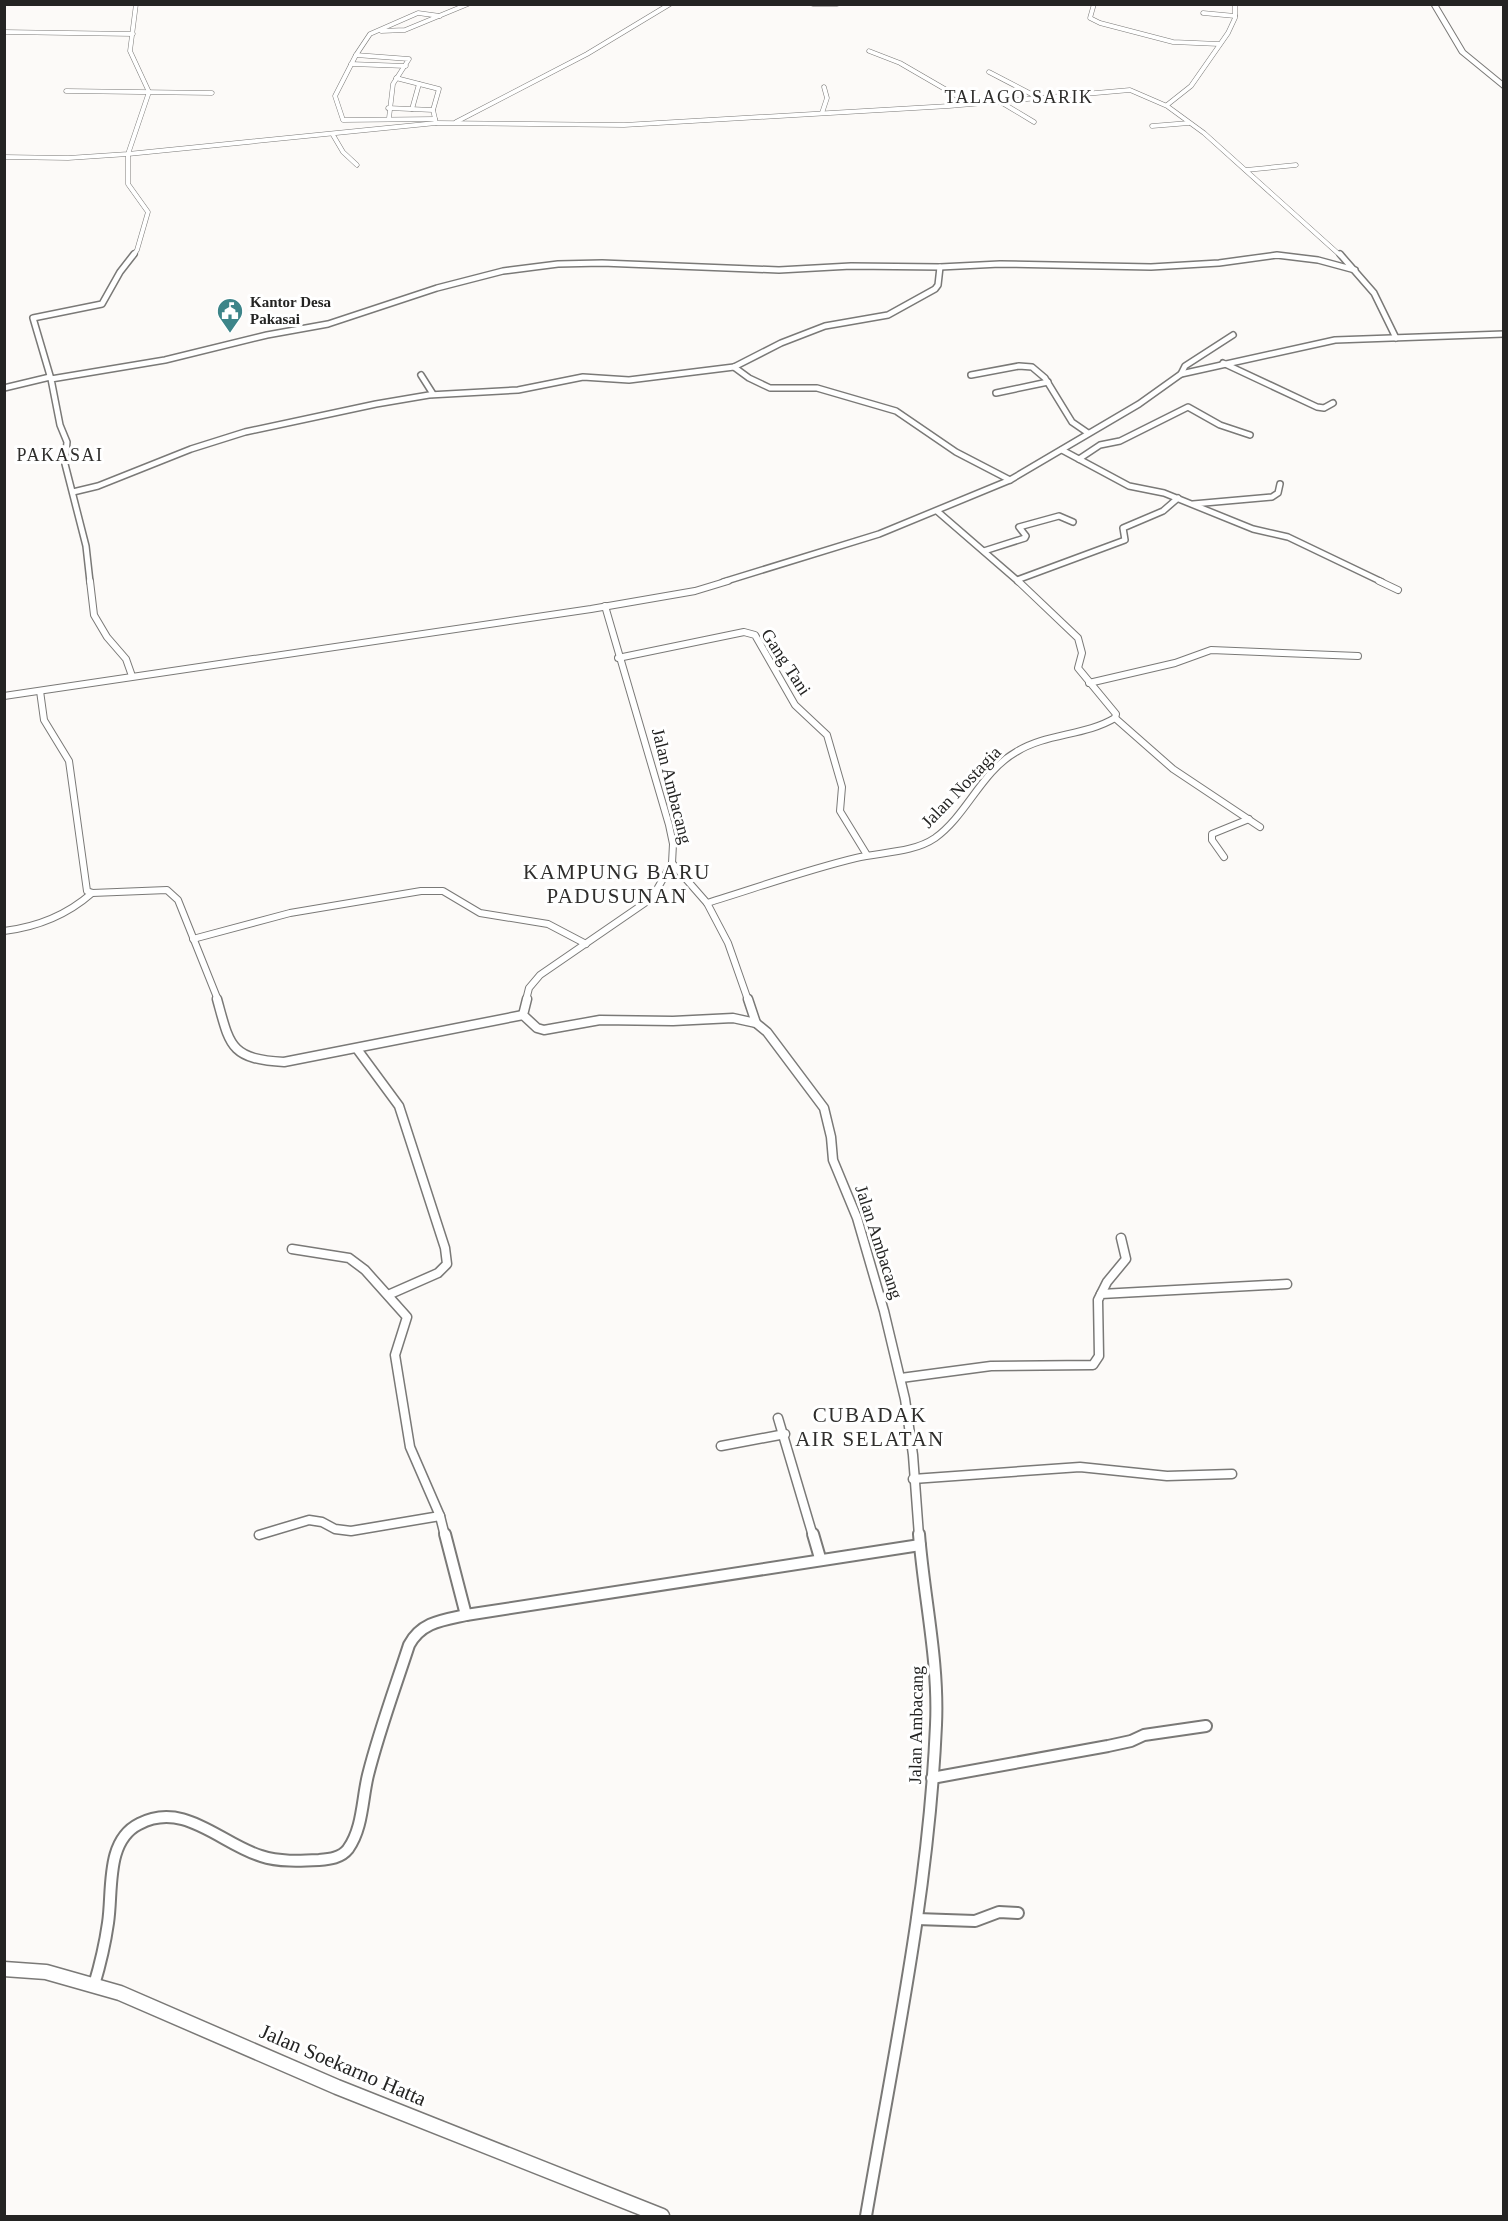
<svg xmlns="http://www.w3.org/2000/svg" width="1508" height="2221" viewBox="0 0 1508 2221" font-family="'Times New Roman',serif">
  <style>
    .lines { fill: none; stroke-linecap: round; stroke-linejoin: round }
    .minor-far4-casing { stroke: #7a7977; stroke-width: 5 }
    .minor-far3-casing { stroke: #7a7977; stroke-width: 8 }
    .minor-far2-casing { stroke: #7a7977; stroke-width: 8 }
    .minor-far1-casing { stroke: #7a7977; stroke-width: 11 }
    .minor-casing { stroke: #7a7977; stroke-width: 14 }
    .tertiary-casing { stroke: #7a7977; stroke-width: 17 }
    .trunk-casing { stroke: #7a7977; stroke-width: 2 }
    .minor-far4 { stroke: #fff; stroke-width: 4 }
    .minor-far3 { stroke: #fff; stroke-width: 5 }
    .minor-far2 { stroke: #fff; stroke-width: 6 }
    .minor-far1 { stroke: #fff; stroke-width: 8 }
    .minor { stroke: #fff; stroke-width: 10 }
    .tertiary { stroke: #fff; stroke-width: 14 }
    .trunk { fill: #fff; fill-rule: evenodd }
    .labels { text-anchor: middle; stroke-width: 6; stroke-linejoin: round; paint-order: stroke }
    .far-poi-label { font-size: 15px; font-weight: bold; fill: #242423; stroke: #fff; text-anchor: start }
    .far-quarter-label { font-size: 18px; letter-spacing: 1.5px; fill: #2f2e2c; stroke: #fff }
    .street-label { font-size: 18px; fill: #242423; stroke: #fff }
    .quarter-label { font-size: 21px; letter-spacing: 1.5px; fill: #2f2e2c; stroke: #fff }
    .near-street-label { font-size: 21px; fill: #242423; stroke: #fff }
  </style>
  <rect width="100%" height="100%" fill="#fcfaf8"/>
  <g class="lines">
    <!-- minor-far4 casing -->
    <g class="minor-far4-casing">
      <g id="minor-far4">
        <polyline points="813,4 837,4"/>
        <polyline points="1094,4 1090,18 1100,23 1173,42 1219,44"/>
        <polyline points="1203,13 1235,16"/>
        <polyline points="381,31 405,30 468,4"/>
        <polyline points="4,32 133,34"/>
        <polyline points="869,51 900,63 969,103"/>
        <polyline points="356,55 409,59 393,84 389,118"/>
        <polyline points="351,64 406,66"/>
        <polyline points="989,72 1037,97"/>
        <polyline points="396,78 439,89 433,110 436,123"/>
        <polyline points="66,91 212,93"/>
        <polyline points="999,101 1034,122"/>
        <polyline points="1167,105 1191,86 1228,33 1235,18 1235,4"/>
        <polyline points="388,108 433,110"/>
        <polyline points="412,109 419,84"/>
        <polyline points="822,113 827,98 824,87"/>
        <polyline points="435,119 343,120 335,96 356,55 370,34 418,13 440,16"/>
        <polyline points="456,122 587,54 670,4"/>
        <polyline points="1152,126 1189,123"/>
        <polyline points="333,135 343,152 357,165"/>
        <polyline points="4,157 68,158 128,154 436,123 624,125 949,106 1130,90 1167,106 1204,133 1341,256"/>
        <polyline points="1246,170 1296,165"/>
        <polyline points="133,256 137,250 148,212 128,184 128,154 149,92 130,51 136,4"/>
        <polyline points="1272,256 1283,256"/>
      </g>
    </g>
    <!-- minor-far3 casing -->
    <g class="minor-far3-casing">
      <g id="minor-far3">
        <polyline points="1340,254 1374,293 1396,338"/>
        <polyline points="1223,363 1317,407 1324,408 1333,403"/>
        <polyline points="734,367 749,378 770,388 817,388 896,411 956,452 1010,480"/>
        <polyline points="1181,374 1185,366 1233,335"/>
        <polyline points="421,375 433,394"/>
        <polyline points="971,375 1019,366 1032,367 1045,378 1072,422 1088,433"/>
        <polyline points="51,379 33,318 102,304 120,272 134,254"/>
        <polyline points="4,388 50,377"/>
        <polyline points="996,393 1048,382"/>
        <polyline points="1062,450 1129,486 1164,493 1253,529 1288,537 1382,582"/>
        <polyline points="1079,459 1100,445 1120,441 1188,407 1220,425 1250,435"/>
        <polyline points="73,492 98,486 191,449 245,432 376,404 429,395 518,390 583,377 629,380 734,367 781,343 825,326 888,315 935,289 938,285 940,267"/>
        <polyline points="1193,504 1272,497 1278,493 1280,484"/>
        <polyline points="937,511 1019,582"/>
        <polyline points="984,551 1025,538 1026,536 1019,527 1059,516 1073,522"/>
        <polyline points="1017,580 1125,540 1123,528 1163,511 1178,498"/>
        <polyline points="90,582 86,546 65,464 67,442 60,425 51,379 165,360 267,335 328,324 437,288 503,271 558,264 602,263 779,270 851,266 940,267 1000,264 1151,267 1219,263 1277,255 1318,260 1355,270"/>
        <polyline points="723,582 879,534 1010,480 1139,404 1181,374 1335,340 1504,334"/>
      </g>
    </g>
    <!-- minor-far2 casing -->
    <g class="minor-far2-casing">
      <g id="minor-far2">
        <polyline points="90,581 94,615 107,637 126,659 132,676"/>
        <polyline points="1379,581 1398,590"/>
        <polyline points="618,658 744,632 755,635 795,705 827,735 842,787 840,811 867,855"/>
        <polyline points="1089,683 1175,663 1211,650 1358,656"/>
        <polyline points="40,691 44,720 69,761 87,891 92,893 167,890 178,900 218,1000"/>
        <polyline points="4,696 591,609 695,591 728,581"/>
        <polyline points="1115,718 1173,769 1260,827"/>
        <polyline points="1224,857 1212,840 1212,834 1249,819"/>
        <path d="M 672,863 L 707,903 C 756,888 806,870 856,858 C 881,852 913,853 935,838 C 967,815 981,772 1016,752 C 1046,733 1085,736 1115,718 L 1116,714 L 1078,668 L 1082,653 L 1078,638 L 1018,581"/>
        <polyline points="707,903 728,943 748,1000"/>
        <path d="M 4,931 C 37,927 67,915 92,893"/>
        <polyline points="193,939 290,913 421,891 443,891 480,913 548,924 586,944"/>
        <polyline points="526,1000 529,988 540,975 652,898 672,863 673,844 669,825 605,606"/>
      </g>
    </g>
    <!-- minor-far1 casing -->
    <g class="minor-far1-casing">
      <g id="minor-far1">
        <path d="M 217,999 C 230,1046 230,1059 284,1062 L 523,1015"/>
        <polyline points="527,999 523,1015 537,1028 544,1030 600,1020 673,1021 733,1018 756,1023 767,1032 824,1108 831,1137 833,1160 857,1218 884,1311 905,1399 913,1455 919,1536"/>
        <polyline points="748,999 756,1023"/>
        <polyline points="357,1049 399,1106 445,1248 447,1264 438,1273 388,1295"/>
        <polyline points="292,1249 349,1258 365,1270 407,1317 395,1355 410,1447 440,1516 445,1536"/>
        <polyline points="1101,1294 1107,1282 1126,1259 1121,1238"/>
        <polyline points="901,1378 991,1366 1093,1365 1099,1356 1098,1300 1101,1294 1287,1284"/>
        <polyline points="778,1418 813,1536"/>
        <polyline points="721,1446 785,1434"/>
        <polyline points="913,1479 1080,1467 1167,1476 1232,1474"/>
        <polyline points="259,1535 309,1520 322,1522 335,1529 351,1531 440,1516"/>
      </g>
    </g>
    <!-- minor casing -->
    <g class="minor-casing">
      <g id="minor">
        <polyline points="445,1534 466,1615"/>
        <polyline points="813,1534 820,1558"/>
        <polyline points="932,1778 1108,1746 1131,1741 1144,1735 1206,1726"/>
        <polyline points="917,1919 975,1921 999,1912 1018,1913"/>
        <path d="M 94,1985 C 100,1965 105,1944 108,1923 C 113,1891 105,1841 139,1824 C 184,1800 221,1844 261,1856 C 279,1862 300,1861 319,1860 C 330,1859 341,1858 348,1849 C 363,1828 362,1799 368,1775 C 379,1731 395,1688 409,1645 C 421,1622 443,1620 466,1615 L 920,1545"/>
        <path d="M 866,2216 C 894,2053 929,1890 936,1725 C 939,1661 924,1598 919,1534"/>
      </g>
    </g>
    <!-- tertiary casing -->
    <g class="tertiary-casing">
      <polyline id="tertiary" points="4,1969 46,1972 120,1993 337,2087 662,2216"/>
    </g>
    <!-- trunk casing -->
    <g class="trunk-casing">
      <polygon id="trunk" points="1431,4 1437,4 1465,51 1504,83 1504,89 1460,53"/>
    </g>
    <!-- minor-far4 -->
    <use href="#minor-far4" class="minor-far4"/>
    <!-- minor-far3 -->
    <use href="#minor-far3" class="minor-far3"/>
    <!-- minor-far2 -->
    <use href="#minor-far2" class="minor-far2"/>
    <!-- minor-far1 -->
    <use href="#minor-far1" class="minor-far1"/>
    <!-- minor -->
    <use href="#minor" class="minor"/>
    <!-- tertiary -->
    <use href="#tertiary" class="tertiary"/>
    <!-- trunk -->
    <use href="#trunk" class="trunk"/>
  </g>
  <!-- icons -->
  <defs>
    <g id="civic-pin" transform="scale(1.35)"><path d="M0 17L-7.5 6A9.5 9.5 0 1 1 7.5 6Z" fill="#3d8589" stroke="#fff"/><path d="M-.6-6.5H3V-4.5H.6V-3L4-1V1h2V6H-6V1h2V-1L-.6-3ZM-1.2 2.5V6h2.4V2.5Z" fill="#fff"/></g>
  </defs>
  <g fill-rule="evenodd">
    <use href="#civic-pin" x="230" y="311"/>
  </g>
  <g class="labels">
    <!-- far-poi labels -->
    <g class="far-poi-label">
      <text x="250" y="307">Kantor Desa<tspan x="250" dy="17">Pakasai</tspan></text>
    </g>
    <!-- far-quarter labels -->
    <g class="far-quarter-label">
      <text x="1019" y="103">TALAGO SARIK</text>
      <text x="60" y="461">PAKASAI</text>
    </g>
    <!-- street labels -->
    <g class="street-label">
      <text transform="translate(786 662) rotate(57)" y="6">Gang Tani</text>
      <text transform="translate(672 786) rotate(76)" y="6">Jalan Ambacang</text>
      <text transform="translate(961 787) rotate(-46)" y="6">Jalan Nostagia</text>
      <text transform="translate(879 1242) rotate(72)" y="6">Jalan Ambacang</text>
      <text transform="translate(916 1725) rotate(-89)" y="6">Jalan Ambacang</text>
    </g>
    <!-- quarter labels -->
    <g class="quarter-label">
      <text x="617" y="879">KAMPUNG BARU<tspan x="617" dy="24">PADUSUNAN</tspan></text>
      <text x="870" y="1422">CUBADAK<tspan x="870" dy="24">AIR SELATAN</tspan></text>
    </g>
    <!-- near-street labels -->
    <g class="near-street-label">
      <text transform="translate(343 2065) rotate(23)" y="7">Jalan Soekarno Hatta</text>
    </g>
  </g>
  <!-- border -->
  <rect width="1508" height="2221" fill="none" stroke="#242423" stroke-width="12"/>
</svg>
